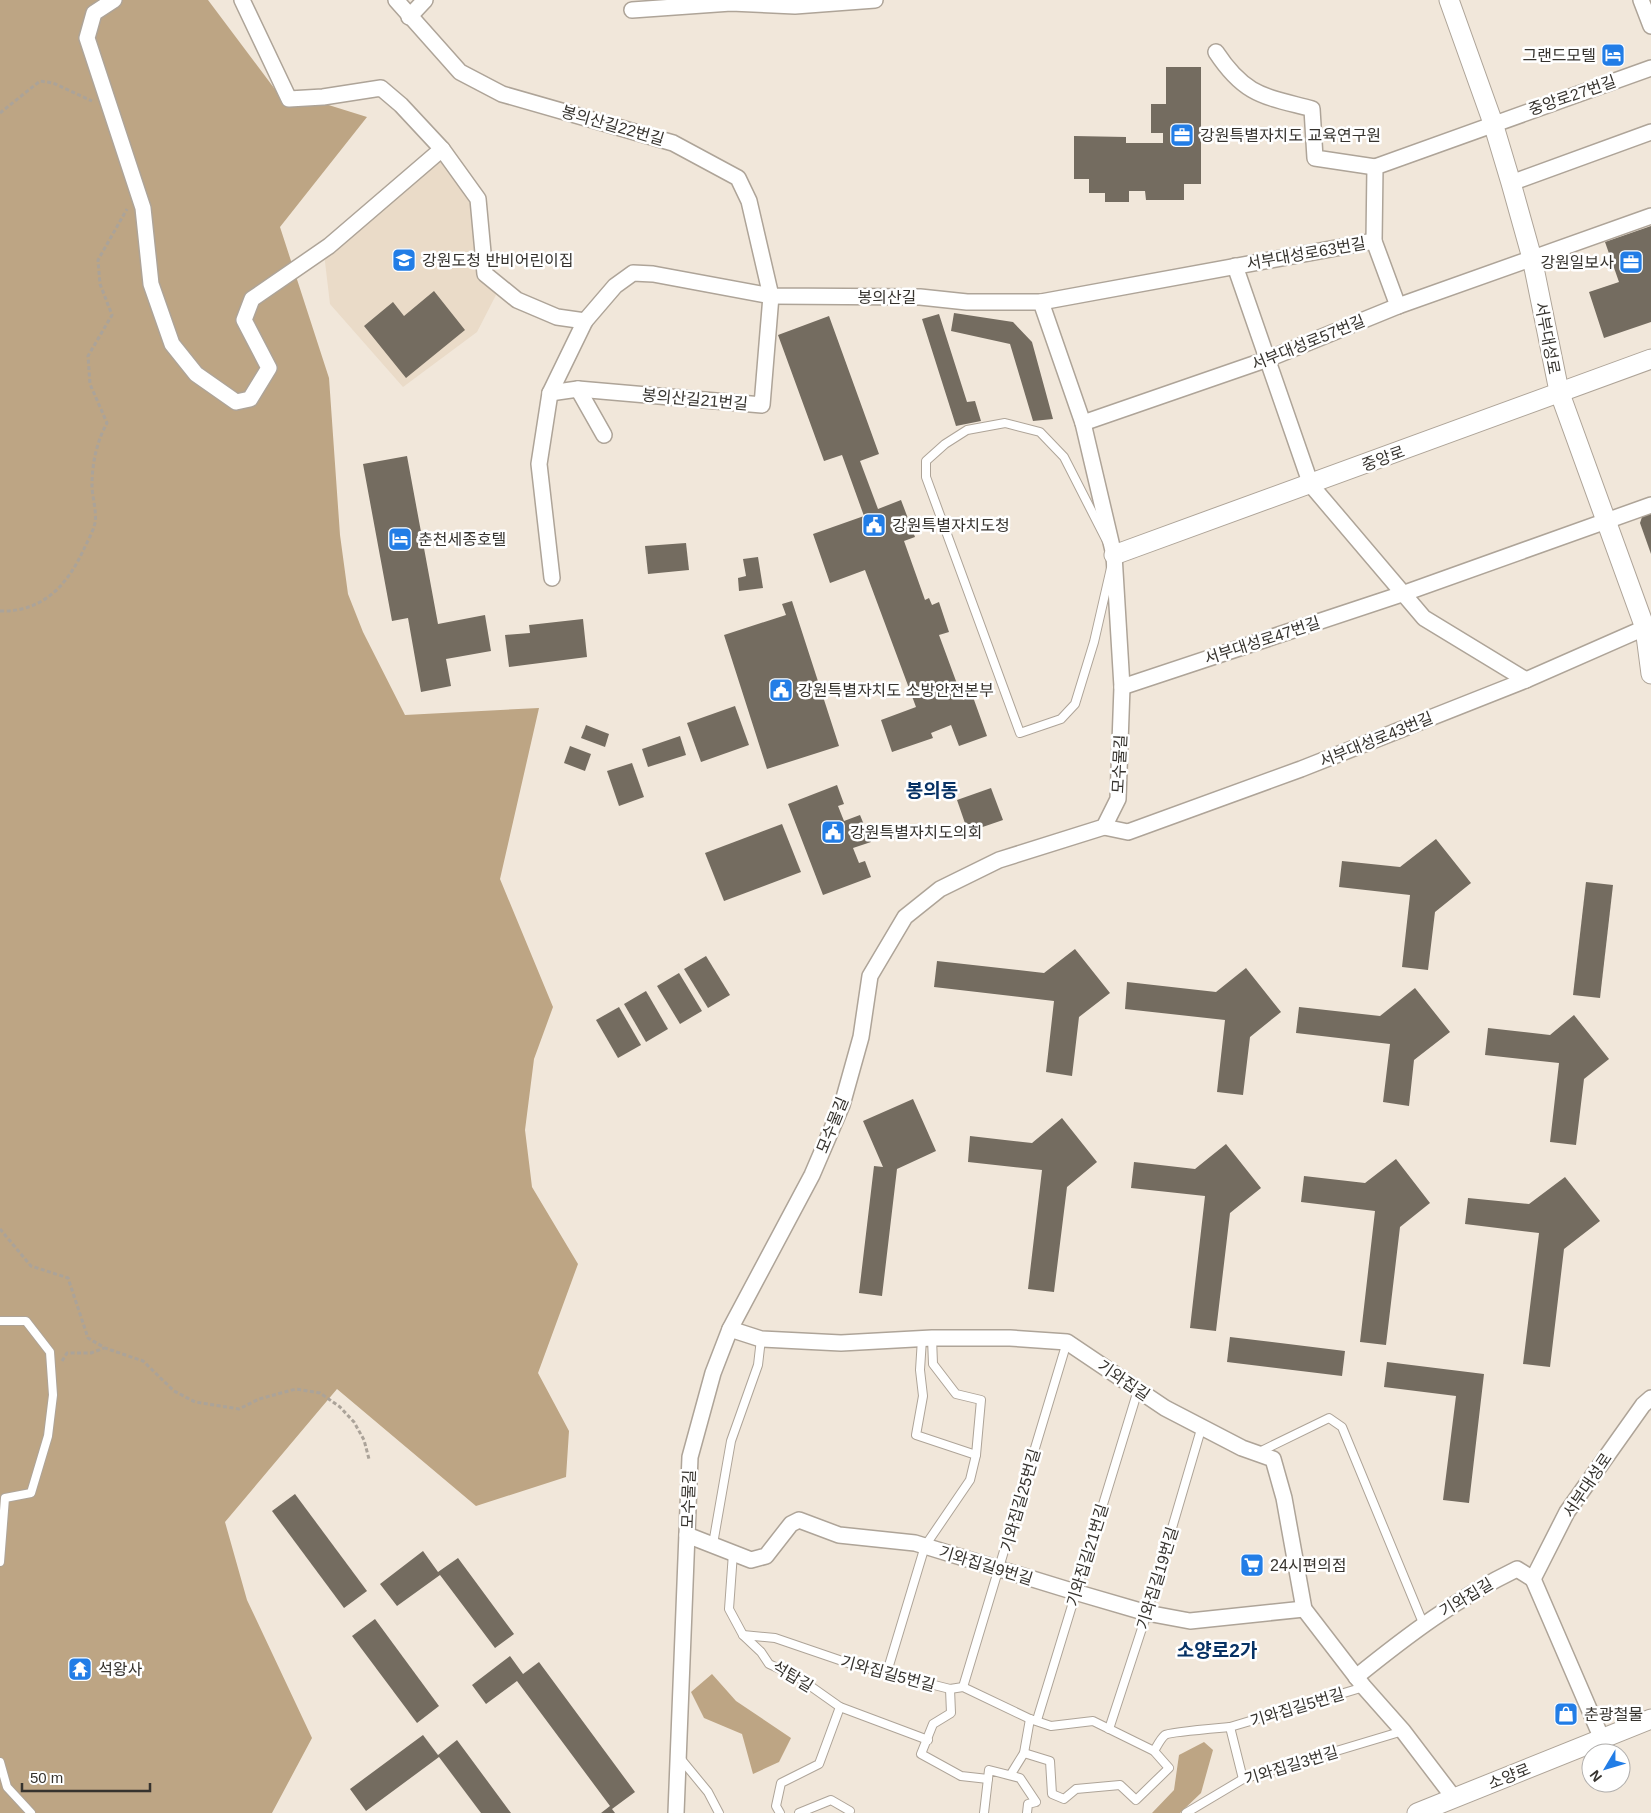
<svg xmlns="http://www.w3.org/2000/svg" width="1651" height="1813" viewBox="0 0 1651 1813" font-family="Arial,'Noto Sans KR',sans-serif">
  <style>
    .built { fill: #eadbc8 }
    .forest { fill: #bda584 }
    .building { fill: #746c60 }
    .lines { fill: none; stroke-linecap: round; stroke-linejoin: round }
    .service-casing { stroke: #aea498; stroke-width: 10 }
    .minor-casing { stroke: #aea498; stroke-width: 18 }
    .tertiary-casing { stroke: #aea498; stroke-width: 21 }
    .path { stroke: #aba399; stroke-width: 3; stroke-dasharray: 4 2.5; stroke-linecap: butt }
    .service { stroke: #fff; stroke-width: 8 }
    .minor { stroke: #fff; stroke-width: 15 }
    .tertiary { stroke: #fff; stroke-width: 19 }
    .labels { text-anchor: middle; stroke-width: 5; stroke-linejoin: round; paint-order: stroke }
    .poi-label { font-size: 16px; fill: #36332e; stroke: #fff; text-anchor: start }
    .street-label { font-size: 16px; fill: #36332e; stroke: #fff }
    .quarter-label { font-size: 19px; font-weight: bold; fill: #073265; stroke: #fff }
  </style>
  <rect width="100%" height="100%" fill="#f1e7da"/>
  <!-- built -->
  <polygon class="built" points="442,149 478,199 485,274 496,295 477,332 403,387 330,304 323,245"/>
  <!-- forest -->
  <g class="forest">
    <polygon points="0,0 208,0 274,88 367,117 280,227 329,378 340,535 348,594 363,632 405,715 539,708 500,879 553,1007 534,1059 525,1130 532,1187 578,1264 538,1373 569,1431 566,1477 476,1506 337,1389 225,1522 247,1600 312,1738 272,1813 0,1813"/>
    <polygon points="712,1674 736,1701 791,1738 779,1762 753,1774 742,1734 704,1718 691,1692"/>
    <polygon points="1204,1742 1213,1750 1201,1793 1180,1813 1152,1813 1174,1790 1179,1755"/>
  </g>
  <!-- building -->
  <g class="building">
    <polygon points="1166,67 1201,67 1201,184 1184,184 1184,200 1146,200 1145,191 1129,191 1129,202 1105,202 1105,193 1089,193 1089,179 1074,179 1074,136 1126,137 1126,143 1163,143 1163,133 1151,133 1151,104 1166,104"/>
    <polygon points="1651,226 1651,322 1604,338 1589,292 1619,282 1605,242"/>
    <polygon points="434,291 465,330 406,378 364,326 393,302 404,316"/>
    <polygon points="954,313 1013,322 1032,342 1053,419 1033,421 1010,344 951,331"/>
    <polygon points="939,314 967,402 975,401 981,421 956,426 922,319"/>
    <polygon points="829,316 879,454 860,461 878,509 901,500 915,537 904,541 925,600 929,598 932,605 939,602 949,632 939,635 963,700 973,697 987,736 959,746 951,725 931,733 933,738 892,752 881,720 916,707 865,570 830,583 813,534 864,516 842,455 824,461 778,335"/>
    <polygon points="407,456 438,624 485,615 491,651 446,659 451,686 421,692 408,618 392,621 363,464"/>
    <polygon points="1651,513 1651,554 1640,523 1642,517"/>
    <polygon points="686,543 689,570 648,574 645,546"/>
    <polygon points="758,557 763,588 739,591 738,578 746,576 743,559"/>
    <polygon points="792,601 839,746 767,769 724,635 786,615 782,604"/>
    <polygon points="583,619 587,657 509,667 505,635 530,633 529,625"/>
    <polygon points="735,706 749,745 701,762 687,723"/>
    <polygon points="586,725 609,734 605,747 581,738"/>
    <polygon points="680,736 686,755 648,767 642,749"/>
    <polygon points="570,746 591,754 585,771 564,763"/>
    <polygon points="632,763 644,797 619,806 607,771"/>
    <polygon points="837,785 844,804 838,806 844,821 860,815 871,842 853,848 859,863 865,861 871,877 823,895 788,804"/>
    <polygon points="991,788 1003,820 968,832 957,800"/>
    <polygon points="782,824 801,872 724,901 705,853"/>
    <polygon points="1436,839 1471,883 1435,912 1428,970 1402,967 1410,895 1339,887 1342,861 1400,867"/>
    <polygon points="1586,882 1613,885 1600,998 1573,995"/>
    <polygon points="1075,949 1110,993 1079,1017 1072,1076 1046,1072 1054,1001 934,987 937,961 1044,973"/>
    <polygon points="706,956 730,995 708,1008 684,969"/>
    <polygon points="1246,968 1281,1012 1250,1037 1243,1095 1217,1092 1225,1020 1125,1009 1127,982 1216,992"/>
    <polygon points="679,973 702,1011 680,1024 657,986"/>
    <polygon points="1415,988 1450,1032 1414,1060 1409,1106 1383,1102 1390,1044 1296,1033 1299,1007 1380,1016"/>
    <polygon points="646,991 668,1029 646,1042 624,1004"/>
    <polygon points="619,1007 641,1045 618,1058 596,1020"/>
    <polygon points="1574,1015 1609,1059 1584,1079 1576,1145 1550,1142 1559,1063 1485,1055 1488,1028 1550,1035"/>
    <polygon points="913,1099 936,1151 897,1169 882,1296 859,1293 874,1166 883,1167 863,1121"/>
    <polygon points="1062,1118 1097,1162 1067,1187 1054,1292 1028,1289 1042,1170 968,1162 970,1136 1032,1143"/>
    <polygon points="1226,1144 1261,1188 1230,1213 1216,1331 1190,1328 1205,1196 1131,1188 1134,1162 1195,1169"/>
    <polygon points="1396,1159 1430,1203 1400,1227 1386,1345 1360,1342 1375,1211 1301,1202 1304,1176 1365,1183"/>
    <polygon points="1565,1177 1600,1221 1564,1249 1550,1367 1523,1364 1539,1233 1465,1224 1468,1198 1529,1204"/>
    <polygon points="1230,1337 1345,1351 1342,1376 1227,1362"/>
    <polygon points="1387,1362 1484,1374 1469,1503 1443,1500 1456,1396 1384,1387"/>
    <polygon points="295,1494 367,1591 344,1608 272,1511"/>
    <polygon points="423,1551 438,1572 458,1558 514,1634 495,1648 440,1575 397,1606 380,1584"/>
    <polygon points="375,1619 439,1706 417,1723 352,1636"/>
    <polygon points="510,1656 523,1674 539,1662 635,1792 612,1809 615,1813 601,1813 610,1806 517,1681 486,1704 472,1685"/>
    <polygon points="423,1735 438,1755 457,1740 511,1813 481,1813 439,1757 366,1811 350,1789"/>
  </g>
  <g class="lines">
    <!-- service casing -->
    <g class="service-casing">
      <g id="service">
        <polygon points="1005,423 1040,432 1064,457 1114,555 1094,642 1075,704 1061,719 1020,733 926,477 926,461 945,444 967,430"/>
        <polyline points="0,1321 26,1321 50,1352 53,1395 48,1436 31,1493 5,1498 0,1562"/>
        <polyline points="922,1339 920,1370 923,1396 916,1435 976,1455"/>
        <polyline points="1257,1453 1329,1418 1342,1427 1423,1623"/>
        <polyline points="713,1544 731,1441 758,1365 761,1339"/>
        <polyline points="733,1553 729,1609 743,1635 761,1652 769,1664 799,1678 840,1707 928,1740"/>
        <path d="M 743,1635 L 775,1638 L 851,1664 L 950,1689 L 963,1687 L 1030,1719 L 1051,1726 L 1093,1721 L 1154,1751 C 1157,1746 1161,1738 1165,1735 C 1169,1732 1220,1728 1230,1727"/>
        <polyline points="887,1672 925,1546 970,1480 976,1455 981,1400 956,1394 933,1364 932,1338"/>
        <polyline points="963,1687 1067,1342"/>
        <polyline points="950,1689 951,1713 933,1724 921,1754 961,1776 988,1779"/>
        <polyline points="1037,1720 1138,1390"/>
        <polyline points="1109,1729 1147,1613 1202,1426"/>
        <polyline points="1024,1753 1050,1761 1052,1794 1064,1799 1076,1789 1120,1785 1136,1800 1169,1768 1154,1751"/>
        <polyline points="680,1758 708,1792 719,1813"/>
        <polyline points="0,1762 7,1787 31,1813"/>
        <polyline points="1011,1774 1024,1753 1030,1719"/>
        <polyline points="1243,1779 1230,1727 1364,1687"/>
        <polyline points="780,1813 776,1806 781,1783 819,1764 840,1707"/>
        <polyline points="799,1813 831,1800 850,1811"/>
        <polyline points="984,1813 989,1770 1020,1778 1036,1802 1028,1804 1027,1813"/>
        <polyline points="1186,1813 1243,1779 1403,1731"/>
      </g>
    </g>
    <!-- minor casing -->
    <g class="minor-casing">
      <g id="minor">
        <polyline points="114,0 94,13 87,38 143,208 151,284 172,344 196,374 236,402 250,399 269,368 244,320 252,299 329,246 442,149"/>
        <polyline points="242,0 289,99 323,97 381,88 401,105 442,149 478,199 485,274 517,300 557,317 585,321"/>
        <polyline points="396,0 460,72 502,94 673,143 738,178 749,201 771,296 762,405 578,389 550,393"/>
        <polyline points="1641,0 1651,26"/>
        <polyline points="632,10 731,3 795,6 875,0"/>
        <polyline points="409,17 425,0"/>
        <path d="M 1216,52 C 1245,96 1264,96 1312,109 L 1315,158 L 1375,167"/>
        <polyline points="1511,183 1651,132"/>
        <polyline points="1235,266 1311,485 1424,618 1526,680"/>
        <polyline points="1041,302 1374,241"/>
        <polyline points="1398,306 1374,241 1375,167 1651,68"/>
        <polyline points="578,389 604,435"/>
        <polyline points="1083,423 1268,359 1398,306 1651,216"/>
        <polyline points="552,578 539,464 550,393 585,321 615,286 633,273 653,274 771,296 920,297 967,302 1041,302 1083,423 1114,555 1122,687 1118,799 1104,827 999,860 940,889 905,917 870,976 861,1037 842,1105 812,1175 730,1329 713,1373 690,1457 676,1813"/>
        <polyline points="1122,687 1402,594 1651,505"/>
        <polyline points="1104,827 1128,832 1301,769 1526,680 1651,625"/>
        <polyline points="730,1329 761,1339 841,1343 932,1338 1010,1338 1067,1342 1165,1408 1242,1448 1273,1459 1284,1498 1304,1609 1364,1687 1403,1731 1454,1798"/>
        <polyline points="687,1535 751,1560 766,1556 791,1524 799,1520 839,1535 915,1543 1075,1592 1147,1613 1190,1621 1304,1609"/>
        <polyline points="1533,1579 1567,1512 1643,1405 1651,1398"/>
        <polyline points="1533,1579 1602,1739"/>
        <path d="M 1356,1677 C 1408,1635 1457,1598 1517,1569 L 1533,1579"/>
      </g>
    </g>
    <!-- tertiary casing -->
    <g class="tertiary-casing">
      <g id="tertiary">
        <polyline points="1449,0 1493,123 1511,183 1532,258 1559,391 1645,628 1651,674"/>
        <polyline points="1114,555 1651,359"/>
        <polyline points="1417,1813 1651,1719"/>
      </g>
    </g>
    <!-- path -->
    <g class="path">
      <polyline points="0,113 40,81 53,83 92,101"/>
      <path d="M 0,611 C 42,612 66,587 83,551 C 87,542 93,532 95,523 C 97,511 92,497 92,485 C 92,463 97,441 107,423 L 90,384 L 88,356 L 112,315 L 100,284 L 98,260 L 127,209"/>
      <polyline points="0,1229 31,1266 68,1278 88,1338 105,1348 143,1361 174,1391 195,1402 239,1409 259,1399 296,1389 320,1393 340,1407 354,1422 364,1440 369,1459"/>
      <polyline points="62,1361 67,1353 91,1353 104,1348"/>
    </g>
    <!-- service -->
    <use href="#service" class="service"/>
    <!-- minor -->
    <use href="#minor" class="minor"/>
    <!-- tertiary -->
    <use href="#tertiary" class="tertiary"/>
  </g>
  <!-- icons -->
  <defs>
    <g id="hotel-square" transform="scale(1.25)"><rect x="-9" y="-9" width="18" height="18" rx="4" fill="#227de6" stroke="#fff"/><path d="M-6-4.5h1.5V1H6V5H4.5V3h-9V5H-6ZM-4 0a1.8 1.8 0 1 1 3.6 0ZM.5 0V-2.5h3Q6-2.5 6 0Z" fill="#fff"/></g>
    <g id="office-square" transform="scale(1.25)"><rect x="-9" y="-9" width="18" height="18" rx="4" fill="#227de6" stroke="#fff"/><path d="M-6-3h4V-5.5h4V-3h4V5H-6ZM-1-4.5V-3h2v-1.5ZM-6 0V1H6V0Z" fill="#fff"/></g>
    <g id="school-square" transform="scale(1.25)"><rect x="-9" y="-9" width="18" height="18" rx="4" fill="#227de6" stroke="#fff"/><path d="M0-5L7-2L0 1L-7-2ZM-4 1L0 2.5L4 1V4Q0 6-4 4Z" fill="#fff"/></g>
    <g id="civic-square" transform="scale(1.25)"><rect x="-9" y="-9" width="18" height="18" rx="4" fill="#227de6" stroke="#fff"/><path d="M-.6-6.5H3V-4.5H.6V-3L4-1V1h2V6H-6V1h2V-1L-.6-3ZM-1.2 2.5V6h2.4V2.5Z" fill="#fff"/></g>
    <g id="supermarket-square" transform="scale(1.25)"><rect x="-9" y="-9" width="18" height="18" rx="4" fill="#227de6" stroke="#fff"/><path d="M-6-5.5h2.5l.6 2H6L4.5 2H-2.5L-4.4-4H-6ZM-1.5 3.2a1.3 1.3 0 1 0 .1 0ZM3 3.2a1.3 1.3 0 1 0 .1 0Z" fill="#fff"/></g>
    <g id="temple-square" transform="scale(1.25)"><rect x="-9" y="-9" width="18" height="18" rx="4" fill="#227de6" stroke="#fff"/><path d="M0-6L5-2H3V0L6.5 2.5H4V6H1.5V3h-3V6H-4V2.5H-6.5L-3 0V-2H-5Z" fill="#fff"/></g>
    <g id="shop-square" transform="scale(1.25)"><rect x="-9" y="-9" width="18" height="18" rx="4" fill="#227de6" stroke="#fff"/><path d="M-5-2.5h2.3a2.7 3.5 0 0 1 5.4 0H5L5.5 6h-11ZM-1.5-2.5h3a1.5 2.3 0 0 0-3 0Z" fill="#fff"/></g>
  </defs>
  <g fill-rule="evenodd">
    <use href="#hotel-square" x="1613" y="55"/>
    <use href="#office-square" x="1182" y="135"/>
    <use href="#school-square" x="404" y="260"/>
    <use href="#office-square" x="1631" y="262"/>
    <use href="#civic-square" x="874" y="525"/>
    <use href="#hotel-square" x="400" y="539"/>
    <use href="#civic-square" x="781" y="690"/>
    <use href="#civic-square" x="833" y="832"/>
    <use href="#supermarket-square" x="1252" y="1565"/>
    <use href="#temple-square" x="80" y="1669"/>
    <use href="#shop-square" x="1566" y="1714"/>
  </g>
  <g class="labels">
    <!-- poi labels -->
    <g class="poi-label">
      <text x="1596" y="61" text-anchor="end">그랜드모텔</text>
      <text x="1200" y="141">강원특별자치도 교육연구원</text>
      <text x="422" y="266">강원도청 반비어린이집</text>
      <text x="1614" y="268" text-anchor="end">강원일보사</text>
      <text x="892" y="531">강원특별자치도청</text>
      <text x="418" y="545">춘천세종호텔</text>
      <text x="798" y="696">강원특별자치도 소방안전본부</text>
      <text x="850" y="838">강원특별자치도의회</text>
      <text x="1270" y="1571">24시편의점</text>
      <text x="98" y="1675">석왕사</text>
      <text x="1584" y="1720">춘광철물</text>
    </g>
    <!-- street labels -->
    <g class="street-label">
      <text transform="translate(1572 95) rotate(-19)" y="6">중앙로27번길</text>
      <text transform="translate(613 125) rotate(16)" y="6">봉의산길22번길</text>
      <text transform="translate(1306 253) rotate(-10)" y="6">서부대성로63번길</text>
      <text x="887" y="303">봉의산길</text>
      <text transform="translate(1548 338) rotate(79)" y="6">서부대성로</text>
      <text transform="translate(1308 342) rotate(-22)" y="6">서부대성로57번길</text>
      <text transform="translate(695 399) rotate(5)" y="6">봉의산길21번길</text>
      <text transform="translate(1383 458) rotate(-20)" y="6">중앙로</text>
      <text transform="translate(1262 640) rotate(-18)" y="6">서부대성로47번길</text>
      <text transform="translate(1376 739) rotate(-22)" y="6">서부대성로43번길</text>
      <text transform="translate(1119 764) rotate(-87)" y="6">모수물길</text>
      <text transform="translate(832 1125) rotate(-68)" y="6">모수물길</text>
      <text transform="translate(1124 1380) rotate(34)" y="6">기와집길</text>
      <text transform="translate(1587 1485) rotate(-56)" y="6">서부대성로</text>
      <text transform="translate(688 1499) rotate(-88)" y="6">모수물길</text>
      <text transform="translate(1020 1500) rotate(-74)" y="6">기와집길25번길</text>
      <text transform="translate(1087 1555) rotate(-73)" y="6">기와집길21번길</text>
      <text transform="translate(986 1565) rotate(17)" y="6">기와집길9번길</text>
      <text transform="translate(1157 1578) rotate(-73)" y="6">기와집길19번길</text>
      <text transform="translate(1466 1597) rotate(-31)" y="6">기와집길</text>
      <text transform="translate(888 1673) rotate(15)" y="6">기와집길5번길</text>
      <text transform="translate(793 1676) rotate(31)" y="6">석탑길</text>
      <text transform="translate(1297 1707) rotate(-17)" y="6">기와집길5번길</text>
      <text transform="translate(1291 1765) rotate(-17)" y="6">기와집길3번길</text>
      <text transform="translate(1509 1776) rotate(-22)" y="6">소양로</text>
    </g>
    <!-- quarter labels -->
    <g class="quarter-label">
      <text x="932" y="797">봉의동</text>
      <text x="1217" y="1657">소양로2가</text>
    </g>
  </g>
  <!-- north arrow -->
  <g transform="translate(1606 1768) rotate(232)"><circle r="24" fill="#ffffff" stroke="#afadab"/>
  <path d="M0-4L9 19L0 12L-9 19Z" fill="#227de6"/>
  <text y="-8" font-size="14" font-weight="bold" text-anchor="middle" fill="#36332e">N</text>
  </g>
  <!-- scale -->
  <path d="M22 1783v8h128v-8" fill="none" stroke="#36332e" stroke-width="2.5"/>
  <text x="30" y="1783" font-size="15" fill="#36332e" stroke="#ffffff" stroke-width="4" paint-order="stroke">50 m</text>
</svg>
